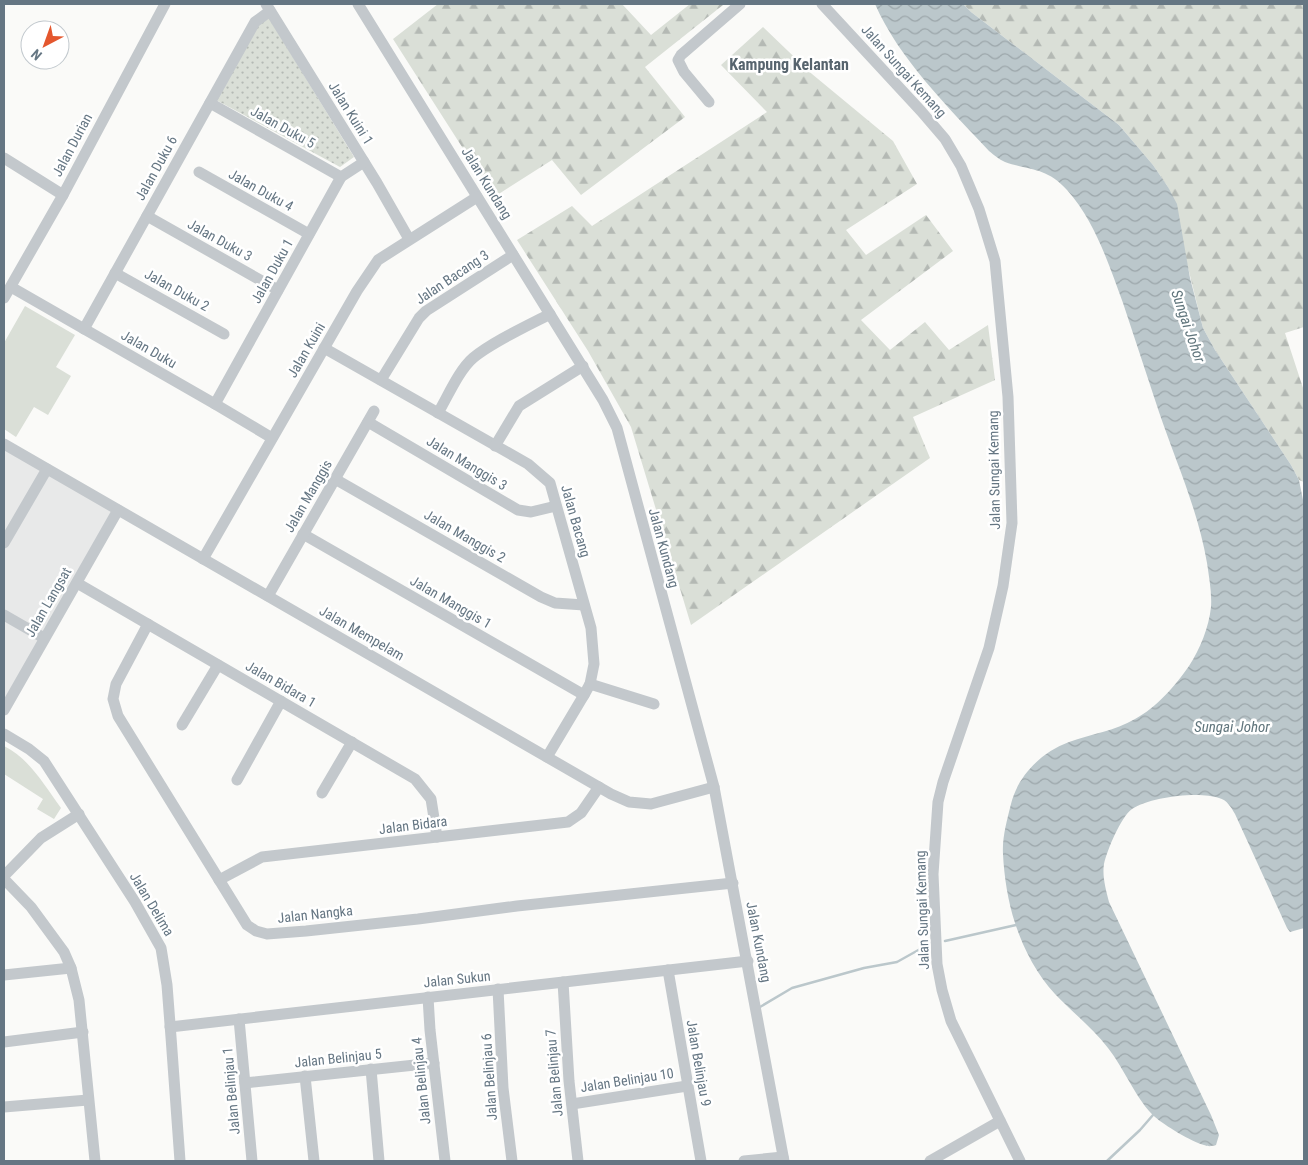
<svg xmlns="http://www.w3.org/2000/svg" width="1308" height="1165" viewBox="0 0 1308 1165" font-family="'Roboto Condensed',sans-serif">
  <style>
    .built { fill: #e8e9e9 }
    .grass { fill: #dadfd7 }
    .forest { fill: url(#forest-firs) }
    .park { fill: url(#park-dots) }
    .water { fill: url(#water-waves) }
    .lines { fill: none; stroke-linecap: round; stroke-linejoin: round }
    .stream { stroke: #bbc7cb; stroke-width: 2.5 }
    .minor { stroke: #c3c8cc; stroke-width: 11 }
    .labels { text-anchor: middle; stroke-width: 5; stroke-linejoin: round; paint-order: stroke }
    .street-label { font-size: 14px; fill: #657683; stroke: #fff }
    .water-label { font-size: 15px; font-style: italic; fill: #60757c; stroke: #fff }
    .quarter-label { font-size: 16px; font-weight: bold; fill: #57646e; stroke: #fff }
  </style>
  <defs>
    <pattern id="forest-firs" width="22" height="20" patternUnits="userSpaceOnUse" patternTransform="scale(1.25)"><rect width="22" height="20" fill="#dadfd7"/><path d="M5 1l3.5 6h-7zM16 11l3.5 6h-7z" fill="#b4b9b4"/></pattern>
    <pattern id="park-dots" width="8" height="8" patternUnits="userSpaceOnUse" patternTransform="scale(1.25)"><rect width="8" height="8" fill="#dadfd7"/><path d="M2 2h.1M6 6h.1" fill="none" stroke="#b4b9b4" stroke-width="1.8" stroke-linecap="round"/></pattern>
    <pattern id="water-waves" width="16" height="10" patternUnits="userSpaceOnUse" patternTransform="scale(1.25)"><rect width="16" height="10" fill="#bbc7cb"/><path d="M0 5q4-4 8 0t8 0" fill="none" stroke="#9ca6aa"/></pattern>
  </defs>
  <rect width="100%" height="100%" fill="#fafaf8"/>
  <!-- built -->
  <polygon class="built" points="4,440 122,509 4,715"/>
  <!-- grass -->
  <g class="grass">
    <polygon points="25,306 75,335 56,367 71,376 48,415 34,407 16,437 4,429 4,343"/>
    <path d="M 4,746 C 30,759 44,785 61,808 L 54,819 L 37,809 L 43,799 L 4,774 Z"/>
  </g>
  <!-- forest -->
  <g class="forest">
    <polygon points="438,4 622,4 651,35 690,4 721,4 723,5 645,67 685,117 581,195 552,160 494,197 393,39"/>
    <polygon points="963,4 1304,4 1304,327 1285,333 1304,391 1304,482 1299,480 1291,465 1215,350 1203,328 1168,187 1153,165 1119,125 971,12"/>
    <polygon points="763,27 812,74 893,141 917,184 846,230 866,255 926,215 953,251 861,320 890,350 925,322 949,350 988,325 995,380 913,417 930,458 691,625 631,427 588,351 517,240 572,206 592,226 767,112 721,65"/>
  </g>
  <!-- park -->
  <polygon class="park" points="269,18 354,157 340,167 216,100 258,25"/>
  <!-- water -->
  <path class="water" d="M 875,4 L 963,4 L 971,12 L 1119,125 L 1153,165 L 1168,187 L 1177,204 L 1190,278 L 1203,328 L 1215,350 L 1291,465 L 1299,480 L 1304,505 L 1304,928 L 1290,932 L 1287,928 L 1235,814 C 1231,807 1227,800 1219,798 C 1199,791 1150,797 1132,809 C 1121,817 1107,850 1104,864 C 1102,876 1106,890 1109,902 L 1211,1115 L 1219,1135 L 1216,1145 C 1212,1146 1209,1147 1204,1145 C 1192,1142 1164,1125 1155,1117 C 1137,1101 1124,1068 1108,1048 C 1093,1028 1073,1013 1055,994 C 1037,975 1023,948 1015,923 C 1008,902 1004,876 1003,854 C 1002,838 1007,820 1011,804 C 1018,775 1042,752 1069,742 C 1091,734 1115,731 1135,719 C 1156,708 1176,685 1189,666 C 1200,649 1209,627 1211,607 C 1212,593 1209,577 1207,563 C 1198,510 1176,462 1159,412 C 1147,376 1135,339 1123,303 C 1109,265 1095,221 1067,190 C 1046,167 1031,171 1005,162 C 1000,160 994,155 989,151 C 949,108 899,59 875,4 Z"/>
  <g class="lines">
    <!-- stream -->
    <g class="stream">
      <polyline points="945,941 1016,925"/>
      <polyline points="760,1007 792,988 864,968 897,962 922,948"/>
      <polyline points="1107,1161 1140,1130 1153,1115"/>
    </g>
    <!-- minor -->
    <g class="minor">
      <polyline points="266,4 377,183 409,239"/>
      <polyline points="358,4 603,400 617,428 714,787 784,1161"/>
      <polyline points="822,4 921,111 945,139 961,166 979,209 995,261 1008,397 1012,523 1003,586 989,648 943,782 938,802 933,874 937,964 942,990 951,1021 1020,1161"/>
      <polyline points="709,102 684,72 678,60 681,55 740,4"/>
      <polyline points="210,103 341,177"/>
      <polyline points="4,158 63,195"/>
      <polyline points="199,172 309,234"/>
      <polyline points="147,216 278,290"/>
      <polyline points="115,273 224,334"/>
      <polyline points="11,287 215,404 272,438"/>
      <polyline points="4,298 63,195 165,4"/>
      <polyline points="84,329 255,22 270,11"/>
      <polyline points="324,348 528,464 550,483 591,628 594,664 590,684 584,695 547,757"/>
      <polyline points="381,380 419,318 426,311 513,255"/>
      <polyline points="215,404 341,177 364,162"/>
      <path d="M 438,413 C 448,396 459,370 473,358 C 492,342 527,326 550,314"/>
      <polyline points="368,422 518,510 531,512 556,506"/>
      <polyline points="4,444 611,794 629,802 651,804 714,787"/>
      <polyline points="495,446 519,406 583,366"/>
      <polyline points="335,479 541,597 555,603 584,605"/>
      <polyline points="303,534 584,695"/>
      <polyline points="4,543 47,469"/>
      <polyline points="203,559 357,291 378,260 477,197"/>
      <polyline points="77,583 415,779 431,799 437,837"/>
      <polyline points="268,596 374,411"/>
      <polyline points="4,615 44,638"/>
      <polyline points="148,624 116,684 113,699 118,716 247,925 256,931 267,934 306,931 418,919 517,906 733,883"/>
      <polyline points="590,684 654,704"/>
      <polyline points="4,710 118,510"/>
      <polyline points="182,725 218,665"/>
      <polyline points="4,734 29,749 44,761 135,902 161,948 167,985 171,1037 180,1161"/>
      <polyline points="237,780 281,701"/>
      <polyline points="322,793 352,742"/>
      <polyline points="4,876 41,838 79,814"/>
      <polyline points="4,879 31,907 64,952 71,968 79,1000 95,1161"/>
      <polyline points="219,880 262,857 568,822 581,813 599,787"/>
      <polyline points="668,970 701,1161"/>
      <polyline points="4,975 71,968"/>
      <polyline points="563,982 569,1081 578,1161"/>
      <polyline points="498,989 503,1088 512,1161"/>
      <polyline points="428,997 430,1030 445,1161"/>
      <polyline points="239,1019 252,1161"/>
      <polyline points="170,1027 748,961"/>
      <polyline points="4,1042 83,1032"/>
      <polyline points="371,1069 379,1161"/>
      <polyline points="305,1076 314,1161"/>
      <polyline points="245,1083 434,1063"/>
      <polyline points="572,1104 687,1086"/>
      <polyline points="4,1107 88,1100"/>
      <polyline points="744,1161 783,1157"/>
      <polyline points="930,1161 1000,1121"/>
    </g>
  </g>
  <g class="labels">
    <!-- street labels -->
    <g class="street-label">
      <text transform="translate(904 71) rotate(48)" y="5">Jalan Sungai Kemang</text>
      <text transform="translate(351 113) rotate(58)" y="5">Jalan Kuini 1</text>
      <text transform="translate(283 127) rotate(29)" y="5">Jalan Duku 5</text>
      <text transform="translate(72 145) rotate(-62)" y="5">Jalan Durian</text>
      <text transform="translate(156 168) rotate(-61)" y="5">Jalan Duku 6</text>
      <text transform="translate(487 183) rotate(58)" y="5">Jalan Kundang</text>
      <text transform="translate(261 190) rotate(29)" y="5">Jalan Duku 4</text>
      <text transform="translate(220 240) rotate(29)" y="5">Jalan Duku 3</text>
      <text transform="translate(272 271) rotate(-61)" y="5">Jalan Duku 1</text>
      <text transform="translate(452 277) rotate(-34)" y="5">Jalan Bacang 3</text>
      <text transform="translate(177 290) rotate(29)" y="5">Jalan Duku 2</text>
      <text transform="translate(149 349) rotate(30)" y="5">Jalan Duku</text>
      <text transform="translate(306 350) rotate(-60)" y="5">Jalan Kuini</text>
      <text transform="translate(467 463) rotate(31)" y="5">Jalan Manggis 3</text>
      <text transform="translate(994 470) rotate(-91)" y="5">Jalan Sungai Kemang</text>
      <text transform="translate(308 496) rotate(-60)" y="5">Jalan Manggis</text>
      <text transform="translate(576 521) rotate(74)" y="5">Jalan Bacang</text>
      <text transform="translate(465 536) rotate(30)" y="5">Jalan Manggis 2</text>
      <text transform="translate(664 548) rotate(75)" y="5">Jalan Kundang</text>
      <text transform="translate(48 602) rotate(-60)" y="5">Jalan Langsat</text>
      <text transform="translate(451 602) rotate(30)" y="5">Jalan Manggis 1</text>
      <text transform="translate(362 633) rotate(30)" y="5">Jalan Mempelam</text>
      <text transform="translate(281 684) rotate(30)" y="5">Jalan Bidara 1</text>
      <text transform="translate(413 825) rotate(-7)" y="5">Jalan Bidara</text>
      <text transform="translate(152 904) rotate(59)" y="5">Jalan Delima</text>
      <text transform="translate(922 910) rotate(-92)" y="5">Jalan Sungai Kemang</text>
      <text transform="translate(315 914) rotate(-6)" y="5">Jalan Nangka</text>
      <text transform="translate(759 942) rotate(79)" y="5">Jalan Kundang</text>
      <text transform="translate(457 979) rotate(-6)" y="5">Jalan Sukun</text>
      <text transform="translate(338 1058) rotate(-6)" y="5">Jalan Belinjau 5</text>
      <text transform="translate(699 1063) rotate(80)" y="5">Jalan Belinjau 9</text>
      <text transform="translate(554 1073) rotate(-95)" y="5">Jalan Belinjau 7</text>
      <text transform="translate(489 1077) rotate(-94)" y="5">Jalan Belinjau 6</text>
      <text transform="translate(627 1080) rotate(-9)" y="5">Jalan Belinjau 10</text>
      <text transform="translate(421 1081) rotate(-96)" y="5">Jalan Belinjau 4</text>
      <text transform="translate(231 1091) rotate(-95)" y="5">Jalan Belinjau 1</text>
    </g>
    <!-- water labels -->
    <g class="water-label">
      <text transform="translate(1188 326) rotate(71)" y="5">Sungai Johor</text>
      <text x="1232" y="732">Sungai Johor</text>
    </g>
    <!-- quarter labels -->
    <g class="quarter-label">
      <text x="789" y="70">Kampung Kelantan</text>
    </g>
  </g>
  <!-- border -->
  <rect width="1308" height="1165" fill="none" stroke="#657683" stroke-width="10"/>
  <!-- north arrow -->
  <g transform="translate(45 45) rotate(221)"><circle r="24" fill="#ffffff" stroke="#c1c8cd"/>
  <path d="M0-4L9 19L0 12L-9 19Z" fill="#e4572e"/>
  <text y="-8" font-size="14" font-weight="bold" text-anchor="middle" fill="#657683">N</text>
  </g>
</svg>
